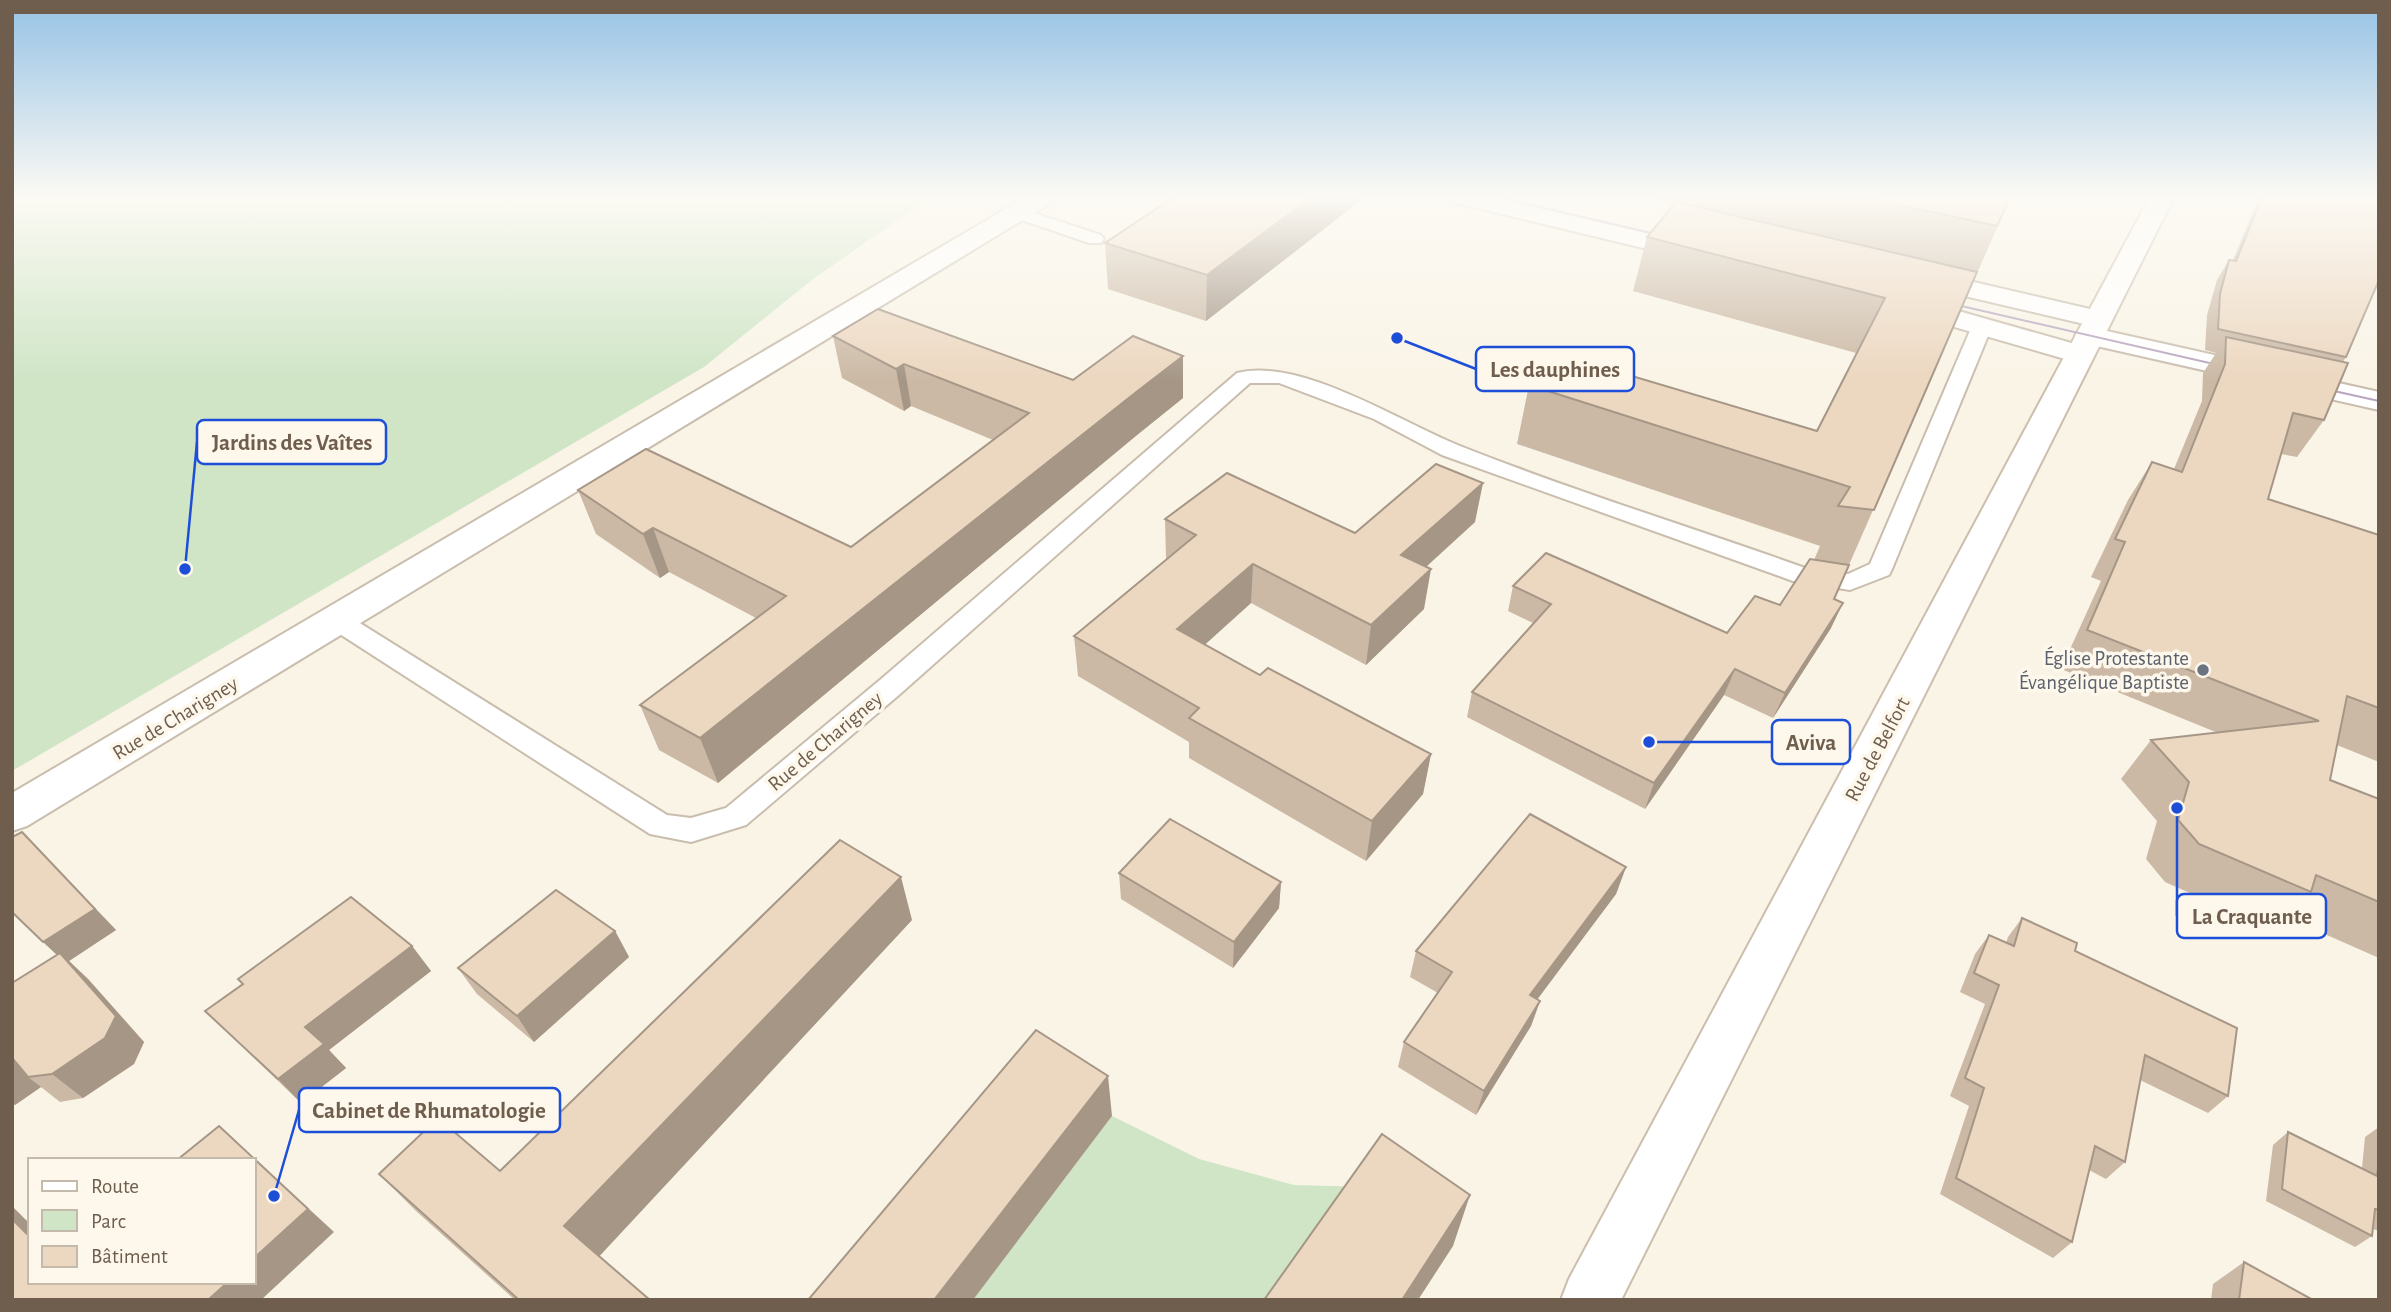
<svg xmlns="http://www.w3.org/2000/svg" width="2391" height="1312" viewBox="0 0 2391 1312" font-family="'Alegreya Sans',sans-serif">
  <style>
    .green { fill: #cfe5c6 }
    .lines { fill: none; stroke-linecap: round; stroke-linejoin: round }
    .service-casing { stroke: #c9bdad; stroke-width: 4 }
    .minor-casing { stroke: #c9bdad; stroke-width: 4 }
    .tertiary-casing { stroke: #c9bdad; stroke-width: 4 }
    .secondary-casing { stroke: #ccbeac; stroke-width: 4 }
    .service { fill: #fff; fill-rule: evenodd }
    .minor { fill: #fff; fill-rule: evenodd }
    .tertiary { fill: #fff; fill-rule: evenodd }
    .secondary { fill: #fff; fill-rule: evenodd }
    .tram { stroke: #b8a6c1; stroke-width: 2 }
    .wall { fill: #cbb9a5 }
    .shaded-wall { fill: #a59686 }
    .building { fill: #ecd7c0; stroke: #a59686; stroke-width: 2 }
    .worship-dot { fill: #6b7280; stroke: #fdf8eb; stroke-width: 2.5 }
    .labels { text-anchor: middle; stroke-width: 7; stroke-linejoin: round; paint-order: stroke }
    .worship-label { font-size: 21px; fill: #5b616d; stroke: #fdf8eb; text-anchor: end }
    .street-label { font-size: 21px; fill: #6f5e4e; stroke: #fdf8eb }
    .leader { fill: none; stroke: #1d4ed8; stroke-width: 2.5 }
    .callout-dot { fill: #1d4ed8; stroke: #fdf8eb; stroke-width: 2.5 }
    .callout { fill: #fdf8eb; stroke: #1d4ed8; stroke-width: 2.5 }
    .callout-label { font-size: 23px; text-anchor: middle; font-weight: bold; fill: #6f5e4e }
  </style>
  <rect width="100%" height="100%" fill="#f9f4e6"/>
  <!-- green -->
  <g class="green">
    <polygon points="12,197 931,197 813,279 704,367 12,771"/>
    <polygon points="1112,1116 1199,1159 1294,1185 1370,1187 1292,1300 973,1300"/>
  </g>
  <g class="lines">
    <!-- service casing -->
    <g class="service-casing">
      <g id="service">
        <polygon points="1016,207 1101,235 1104,239 1101,243 1089,243 1010,216 1008,212"/>
        <path d="M 1982,320 L 1992,326 L 1892,569 L 1889,575 L 1850,590 L 1793,581 L 1442,455 L 1374,419 L 1279,383 L 1250,383 L 900,694 L 746,825 L 691,842 L 650,834 L 329,627 L 325,621 L 329,615 L 338,612 L 347,615 L 667,815 L 691,818 L 726,808 L 880,680 L 1237,373 C 1301,357 1400,422 1460,446 C 1573,491 1691,527 1805,568 L 1848,574 L 1870,564 L 1972,326 Z"/>
      </g>
    </g>
    <!-- minor casing -->
    <g class="minor-casing">
      <g id="minor">
        <polygon points="1449,197 1491,197 1706,247 1710,253 1706,259 1697,261 1452,202"/>
        <polygon points="1918,269 2107,313 2111,319 2107,325 2097,327 1909,283 1905,277 1909,271"/>
        <polygon points="1909,297 2089,348 2094,354 2089,360 2079,363 1899,311 1895,305 1899,299"/>
        <polygon points="2089,327 2379,392 2379,410 2079,342 2075,336 2079,330"/>
      </g>
    </g>
    <!-- tertiary casing -->
    <g class="tertiary-casing">
      <polygon id="tertiary" points="1026,197 1055,197 1052,202 27,826 12,831 12,793"/>
    </g>
    <!-- secondary casing -->
    <g class="secondary-casing">
      <polygon id="secondary" points="2150,197 2174,197 1621,1300 1561,1300 1569,1279"/>
    </g>
    <!-- service -->
    <use href="#service" class="service"/>
    <!-- minor -->
    <use href="#minor" class="minor"/>
    <!-- tertiary -->
    <use href="#tertiary" class="tertiary"/>
    <!-- secondary -->
    <use href="#secondary" class="secondary"/>
    <!-- tram -->
    <g class="tram">
      <polyline points="1498,197 1668,237"/>
      <polyline points="1944,302 2227,367"/>
      <polyline points="2316,387 2379,401"/>
    </g>
  </g>
  <!-- wall -->
  <g class="wall">
    <polygon points="1174,197 1365,197 1206,321 1108,289 1105,243"/>
    <polygon points="1653,197 2005,197 2010,198 1834,599 1831,628 1773,718 1724,695 1645,809 1467,717 1472,692 1533,623 1508,611 1513,586 1727,633 1780,605 1814,560 1820,546 1517,444 1529,385 1817,431 1856,353 1633,291 1647,237 1674,205 1653,200"/>
    <polygon points="2259,197 2379,197 2346,357 2343,362 2324,420 2297,457 2281,454 2268,499 2379,535 2379,762 2337,745 2330,780 2379,799 2379,958 2286,917 2273,930 2165,882 2146,859 2157,821 2121,779 2151,740 2218,733 2061,669 2101,581 2091,577 2128,500 2152,462 2174,469 2202,401 2203,373 2216,353 2205,350 2207,315 2217,280 2229,260 2233,260"/>
    <polygon points="833,336 1073,380 1183,356 1183,398 1137,435 718,783 659,750 640,705 756,618 669,572 660,578 596,534 578,490 851,547 993,440 911,406 904,411 842,378"/>
    <polygon points="1165,519 1355,533 1475,522 1426,567 1424,609 1366,665 1251,603 1205,644 1260,675 1431,754 1423,794 1366,861 1189,758 1189,742 1078,676 1074,636 1167,559 1166,558"/>
    <polygon points="22,832 116,930 69,961 88,979 144,1042 134,1064 83,1098 60,1102 41,1087 15,1105 57,955 43,942"/>
    <polygon points="1626,867 1616,894 1537,999 1540,1001 1531,1026 1476,1115 1398,1067 1404,1042 1438,993 1410,977 1416,951"/>
    <polygon points="1119,873 1281,882 1279,908 1233,968 1121,899"/>
    <polygon points="2022,918 2075,951 2228,1096 2208,1113 2140,1080 2125,1162 2106,1179 2089,1170 2072,1242 2053,1258 1940,1194 1969,1106 1950,1096 1985,1004 1960,992 1975,954 1989,935 2006,943 2008,937"/>
    <polygon points="912,920 599,1256 650,1300 515,1300 416,1211 379,1174 500,1171"/>
    <polygon points="615,931 629,957 534,1042 477,994 458,968"/>
    <polygon points="412,946 431,971 329,1050 346,1068 301,1103 205,1011"/>
    <polygon points="2379,1127 2379,1231 2373,1229 2372,1236 2355,1247 2266,1201 2273,1145 2288,1132 2362,1168 2365,1137"/>
    <polygon points="2244,1262 2313,1300 2211,1300 2213,1284"/>
  </g>
  <!-- shaded-wall -->
  <g class="shaded-wall">
    <polygon points="1312,197 1365,197 1206,321 1207,275"/>
    <polygon points="1183,356 1183,398 1137,435 718,783 700,738 1135,393"/>
    <polygon points="904,364 911,406 904,411 896,369"/>
    <polygon points="1483,483 1475,522 1395,595 1401,555"/>
    <polygon points="653,528 669,572 660,578 643,534"/>
    <polygon points="1253,564 1251,603 1178,669 1177,629"/>
    <polygon points="1431,569 1424,609 1366,665 1371,625"/>
    <polygon points="1843,603 1831,628 1773,718 1785,693"/>
    <polygon points="1735,669 1724,695 1645,809 1654,783"/>
    <polygon points="1431,754 1423,794 1366,861 1372,821"/>
    <polygon points="22,832 116,930 69,961 88,979 144,1042 134,1064 83,1098 52,1074 66,963 43,942"/>
    <polygon points="1626,867 1616,894 1522,1020 1530,995"/>
    <polygon points="901,877 912,920 594,1262 564,1226"/>
    <polygon points="1281,882 1279,908 1233,968 1234,942"/>
    <polygon points="615,931 629,957 534,1042 517,1016"/>
    <polygon points="412,946 431,971 329,1050 346,1068 301,1103 278,1079 305,1027"/>
    <polygon points="1540,1001 1531,1026 1476,1115 1484,1091"/>
    <polygon points="13,1059 28,1077 41,1087 15,1105 12,1103 12,1060"/>
    <polygon points="1108,1076 1112,1116 973,1300 934,1300"/>
    <polygon points="219,1126 334,1232 261,1300 208,1300 228,1282 254,1282 254,1258"/>
    <polygon points="1470,1195 1453,1246 1418,1300 1402,1300"/>
    <polygon points="12,1206 30,1224 30,1237 12,1219"/>
  </g>
  <!-- building -->
  <g class="building">
    <polygon points="1174,197 1312,197 1207,275 1105,243"/>
    <polygon points="1863,197 2005,197 2010,198 1997,226"/>
    <polygon points="2262,197 2379,197 2379,280 2346,357 2218,329 2220,294 2229,260 2236,261"/>
    <polygon points="1676,202 1977,272 1874,510 1838,506 1850,487 1529,385 1541,349 1817,431 1885,298 1647,237"/>
    <polygon points="878,309 1073,380 1133,336 1183,356 1135,393 700,738 640,705 786,596 653,528 643,534 578,490 646,449 851,547 1029,413 904,364 896,369 833,336"/>
    <polygon points="2226,337 2348,363 2324,420 2293,413 2268,499 2379,535 2379,708 2347,696 2330,780 2379,799 2379,902 2316,875 2311,892 2199,844 2178,820 2189,782 2151,740 2319,721 2087,630 2125,542 2115,539 2152,462 2182,472 2225,364"/>
    <polygon points="1436,464 1483,483 1401,555 1431,569 1371,625 1253,564 1177,629 1260,675 1268,668 1431,754 1372,821 1189,718 1199,708 1074,636 1196,535 1165,519 1227,473 1355,533"/>
    <polygon points="1546,553 1727,633 1755,596 1780,605 1810,559 1849,565 1834,599 1843,603 1785,693 1735,669 1654,783 1472,692 1551,604 1513,586"/>
    <polygon points="1530,814 1626,867 1530,995 1540,1001 1484,1091 1404,1042 1452,972 1416,951"/>
    <polygon points="1170,819 1281,882 1234,942 1119,873"/>
    <polygon points="22,832 95,909 43,942 12,912 12,837"/>
    <polygon points="840,840 901,877 564,1226 650,1300 519,1300 379,1174 438,1118 500,1171"/>
    <polygon points="556,890 615,931 517,1016 458,968"/>
    <polygon points="351,897 412,946 305,1027 324,1044 278,1079 205,1011 243,984 238,979"/>
    <polygon points="2022,918 2077,943 2075,951 2237,1028 2228,1096 2145,1055 2125,1162 2095,1146 2072,1242 1956,1178 1984,1088 1965,1078 1999,985 1974,973 1989,935 2014,946"/>
    <polygon points="60,953 116,1016 105,1038 52,1074 28,1077 13,1059 12,1060 12,983"/>
    <polygon points="1036,1030 1108,1076 934,1300 808,1300"/>
    <polygon points="219,1126 308,1209 254,1258 254,1160 177,1160"/>
    <polygon points="2288,1132 2377,1176 2379,1160 2379,1210 2375,1209 2372,1236 2282,1189"/>
    <polygon points="1382,1134 1470,1195 1402,1300 1264,1300"/>
    <polygon points="12,1219 30,1237 30,1282 228,1282 208,1300 12,1300"/>
    <polygon points="2244,1262 2313,1300 2239,1300"/>
  </g>
  <!-- sky -->
  <linearGradient id="sky" x2="0" y2="1"><stop stop-color="#96c2e5"/><stop offset="0.52" stop-color="#fcfaf4"/><stop offset="1" stop-color="#fcfaf4" stop-opacity="0"/></linearGradient>
  <rect width="2391" height="380" fill="url(#sky)"/>
  <!-- markers -->
  <circle class="worship-dot" cx="2203" cy="670" r="7"/>
  <g class="labels">
    <!-- worship labels -->
    <g class="worship-label">
      <text x="2189" y="665">Église Protestante<tspan x="2189" dy="24">Évangélique Baptiste</tspan></text>
    </g>
    <!-- street labels -->
    <g class="street-label">
      <text transform="translate(175 718) rotate(-31)" y="7">Rue de Charigney</text>
      <text transform="translate(825 741) rotate(-40)" y="7">Rue de Charigney</text>
      <text transform="translate(1877 749) rotate(-62)" y="7">Rue de Belfort</text>
    </g>
  </g>
  <!-- callouts -->
  <path class="leader" d="M1397 338L1476 369M185 569L197 442M1649 742L1772 742M2177 808L2177 916M274 1196L299 1110"/>
  <g class="callout-dot">
    <circle cx="1397" cy="338" r="7"/>
    <circle cx="185" cy="569" r="7"/>
    <circle cx="1649" cy="742" r="7"/>
    <circle cx="2177" cy="808" r="7"/>
    <circle cx="274" cy="1196" r="7"/>
  </g>
  <g class="callout">
    <rect x="1476" y="347" width="158" height="44" rx="7"/>
    <rect x="197" y="420" width="189" height="44" rx="7"/>
    <rect x="1772" y="720" width="78" height="44" rx="7"/>
    <rect x="2177" y="894" width="149" height="44" rx="7"/>
    <rect x="299" y="1088" width="261" height="44" rx="7"/>
  </g>
  <g class="callout-label">
    <text x="1555" y="377">Les dauphines</text>
    <text x="292" y="450">Jardins des Vaîtes</text>
    <text x="1811" y="750">Aviva</text>
    <text x="2252" y="924">La Craquante</text>
    <text x="429" y="1118">Cabinet de Rhumatologie</text>
  </g>
  <!-- border -->
  <rect width="2391" height="1312" fill="none" stroke="#6f5e4e" stroke-width="28"/>
  <!-- legend -->
  <rect x="28" y="1158" width="228" height="126" fill="#fdf8eb" stroke="#c4baac" stroke-width="2"/>
  <rect x="42" y="1181" width="35" height="10" fill="#ffffff" stroke="#c4baac" stroke-width="2"/>
  <text x="91" y="1193" font-size="21" fill="#6f5e4e">Route</text>
  <rect x="42" y="1210" width="35" height="21" fill="#cfe5c6" stroke="#c4baac" stroke-width="2"/>
  <text x="91" y="1228" font-size="21" fill="#6f5e4e">Parc</text>
  <rect x="42" y="1246" width="35" height="21" fill="#ecd7c0" stroke="#c4baac" stroke-width="2"/>
  <text x="91" y="1263" font-size="21" fill="#6f5e4e">Bâtiment</text>
</svg>
